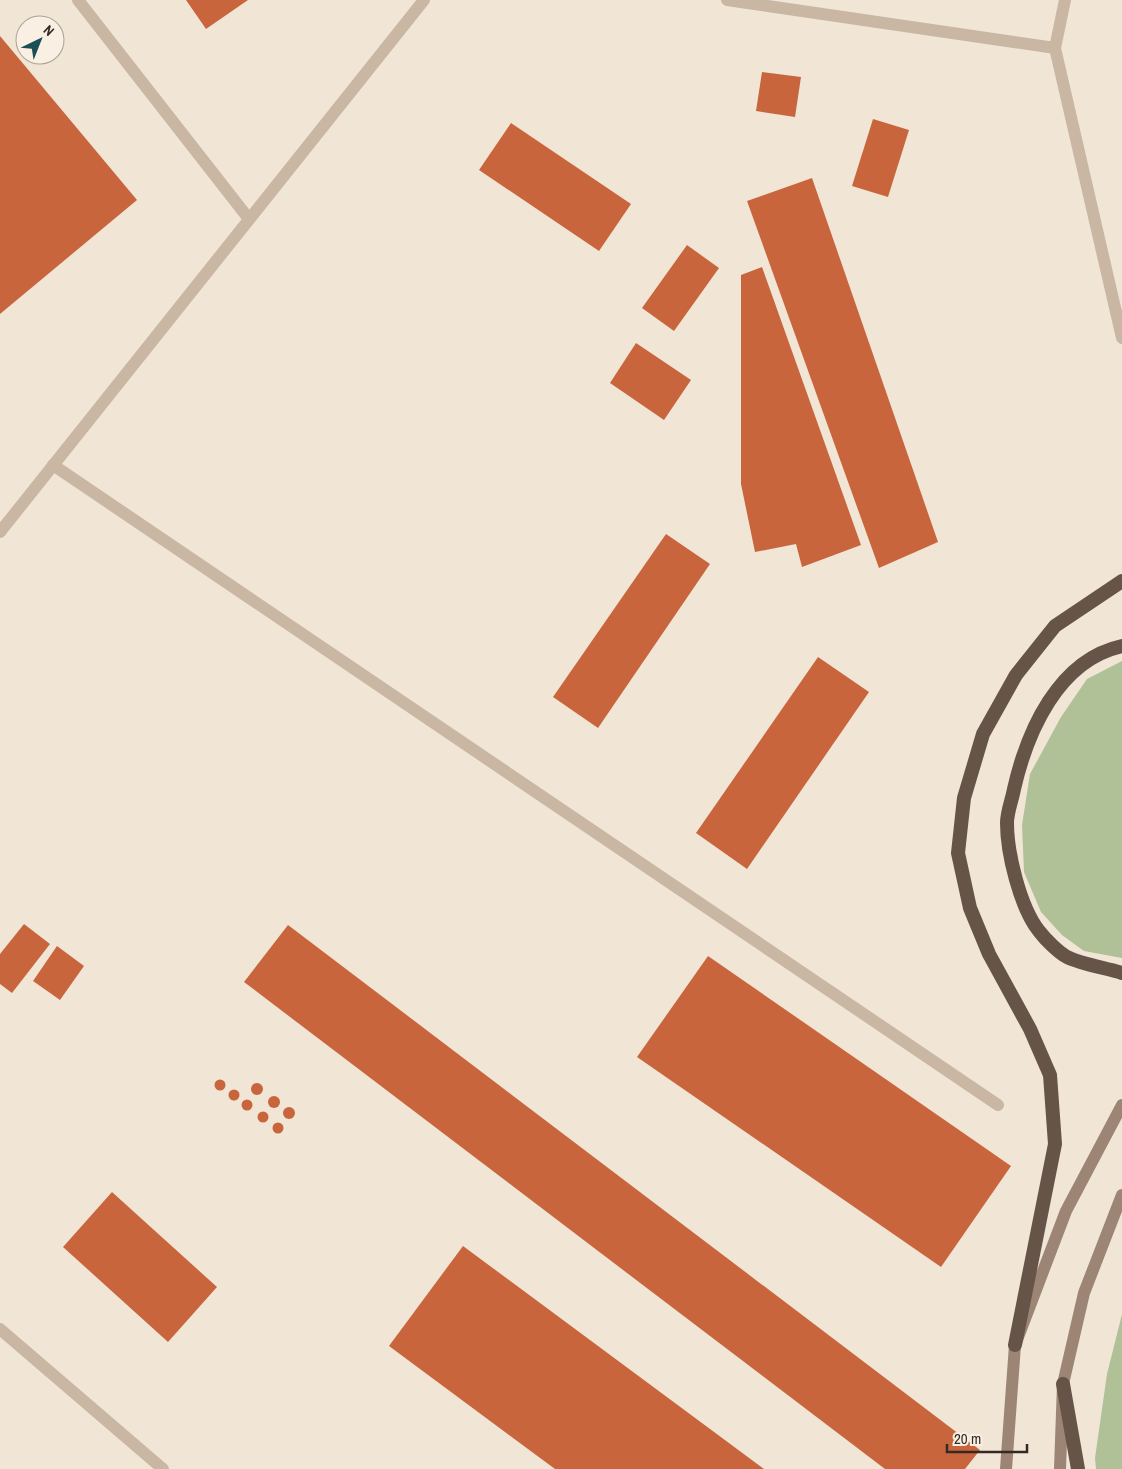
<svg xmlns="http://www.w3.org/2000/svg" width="1122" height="1469" viewBox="0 0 1122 1469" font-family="'Archivo Narrow',sans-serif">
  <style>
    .green { fill: #b0c097 }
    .building { fill: #c9653d }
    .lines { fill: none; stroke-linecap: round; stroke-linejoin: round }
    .minor { stroke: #c9b6a3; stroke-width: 12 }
    .tertiary { stroke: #c9b6a3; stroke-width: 12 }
    .secondary { stroke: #9c8574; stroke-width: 12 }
    .trunk { stroke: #665448; stroke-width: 14 }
  </style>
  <rect width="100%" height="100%" fill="#f1e6d6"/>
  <!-- green -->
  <g class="green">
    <polygon points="1122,661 1122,958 1084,951 1062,935 1041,912 1024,872 1022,825 1030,774 1061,717 1087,679"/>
    <polygon points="1122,1314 1122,1469 1096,1469 1095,1458 1107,1374"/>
  </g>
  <!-- building -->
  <g class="building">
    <polygon points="186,0 248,0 206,29"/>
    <polygon points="0,36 137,200 0,314"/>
    <polygon points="762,72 801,77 795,117 756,111"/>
    <polygon points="873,119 909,130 888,197 852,186"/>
    <polygon points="511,123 631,204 599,251 479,170"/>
    <polygon points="812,178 938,542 879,568 747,201"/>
    <polygon points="687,245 719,268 674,331 642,308"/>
    <polygon points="762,267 861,545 802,567 796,544 755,552 741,484 741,275"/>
    <polygon points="636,343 691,380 664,420 610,383"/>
    <polygon points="666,534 710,564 598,728 553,697"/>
    <polygon points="818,657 869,692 747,869 696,833"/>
    <polygon points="24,924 50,944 12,993 0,984 0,954"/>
    <polygon points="288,925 980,1450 965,1469 885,1469 244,982"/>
    <polygon points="57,946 84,966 60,1000 33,981"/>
    <polygon points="708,956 1011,1166 941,1267 637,1057"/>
    <circle cx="220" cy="1085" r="5.5"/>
    <circle cx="257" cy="1089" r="6"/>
    <circle cx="234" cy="1095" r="5.5"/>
    <circle cx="274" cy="1102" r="6"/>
    <circle cx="247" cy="1105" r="5.5"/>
    <circle cx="289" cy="1113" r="6"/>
    <circle cx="263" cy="1117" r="5.5"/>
    <circle cx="278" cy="1128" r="5.5"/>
    <polygon points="112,1192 217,1287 168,1342 63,1247"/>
    <polygon points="463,1246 764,1469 555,1469 389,1346"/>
  </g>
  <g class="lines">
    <!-- minor -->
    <g class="minor">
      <polyline points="78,0 249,219"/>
      <polyline points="1055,48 1122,338"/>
      <polyline points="53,465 998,1105"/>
    </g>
    <!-- tertiary -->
    <g class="tertiary">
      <polyline points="727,0 1055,48 1065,0"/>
      <polyline points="0,532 424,0"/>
      <polyline points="0,1329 163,1469"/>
    </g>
    <!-- secondary -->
    <g class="secondary">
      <polyline points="1006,1469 1015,1345 1066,1211 1122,1105"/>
      <polyline points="1060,1469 1063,1384 1084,1293 1122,1195"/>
    </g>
    <!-- trunk -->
    <g class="trunk">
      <path d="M 1122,646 C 1058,660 1027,732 1014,789 C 1012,800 1007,812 1007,823 C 1007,853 1020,907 1039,931 C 1045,939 1058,952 1067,957 C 1081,964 1106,968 1122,973"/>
      <polyline points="1015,1345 1055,1144 1050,1075 1030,1029 989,954 970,908 958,853 964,798 983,734 1016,675 1055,626 1122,581"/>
      <polyline points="1063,1384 1078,1469"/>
    </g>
  </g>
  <!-- north arrow -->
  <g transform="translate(40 40) rotate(43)"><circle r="24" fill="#f9f0e3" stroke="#aaa197"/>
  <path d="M0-4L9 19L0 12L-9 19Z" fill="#1a4f56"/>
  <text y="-8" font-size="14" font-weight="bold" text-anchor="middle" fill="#342a25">N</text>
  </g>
  <!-- scale -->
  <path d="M947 1444v8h80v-8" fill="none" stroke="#342a25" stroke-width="2.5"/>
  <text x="954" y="1444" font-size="15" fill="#342a25" stroke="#f9f0e3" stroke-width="4" paint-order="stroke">20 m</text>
</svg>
